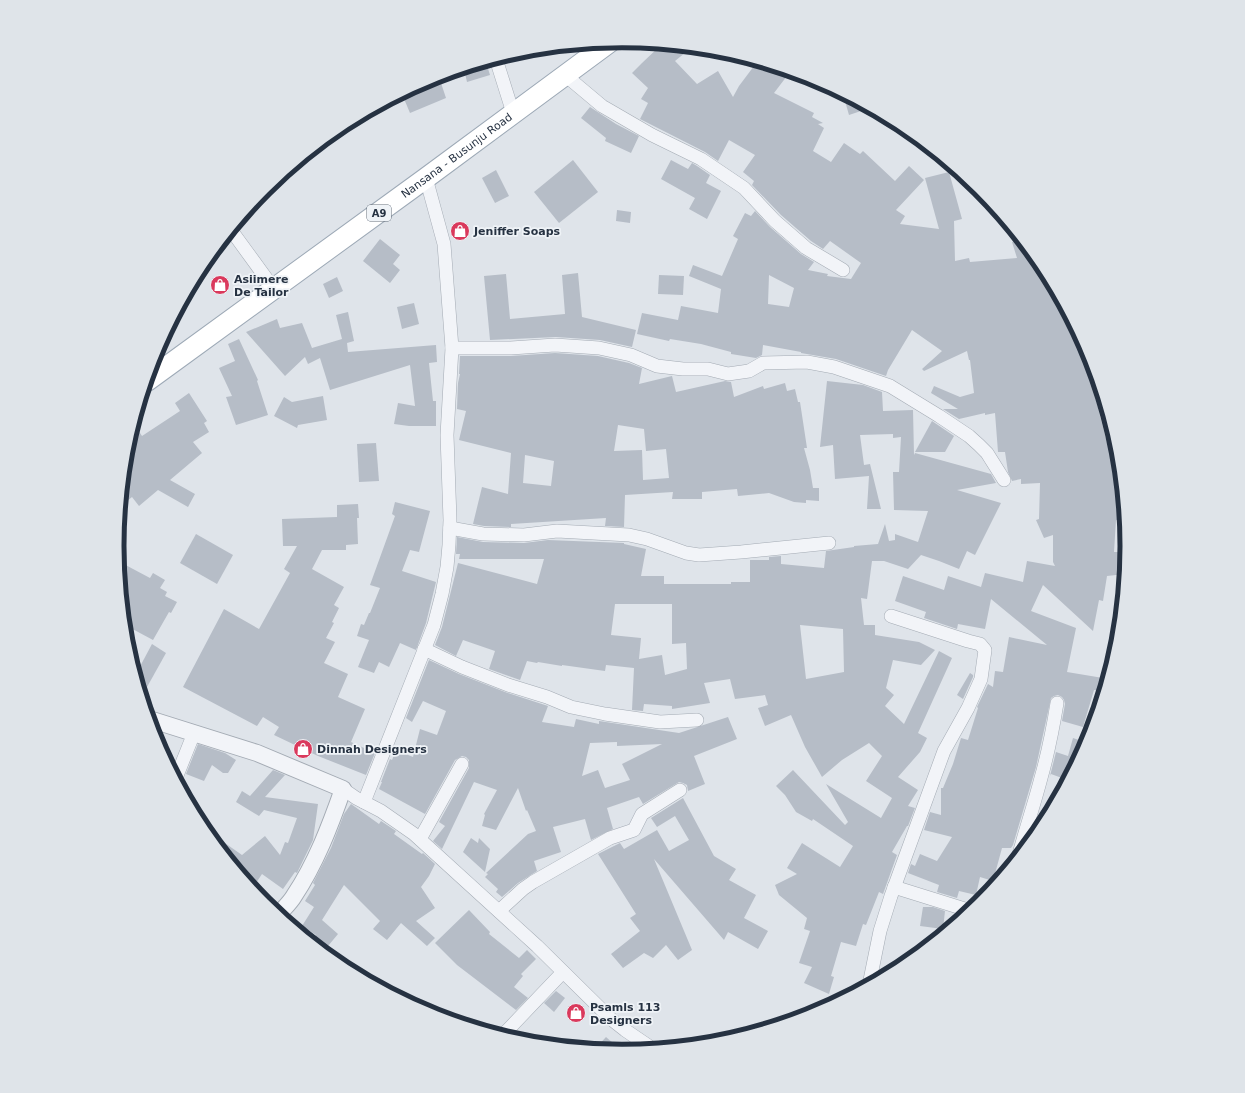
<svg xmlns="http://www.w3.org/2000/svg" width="1245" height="1093" viewBox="0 0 1245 1093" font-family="'DejaVu Sans',sans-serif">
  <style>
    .building { fill: #b6bdc7; fill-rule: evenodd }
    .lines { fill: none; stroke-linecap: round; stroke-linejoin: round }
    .minor-casing { stroke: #a4abb4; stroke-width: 14 }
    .tertiary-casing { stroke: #a4abb4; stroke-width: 18 }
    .primary-casing { stroke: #9da9b6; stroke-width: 22 }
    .minor { stroke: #f2f4f8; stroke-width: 13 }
    .tertiary { stroke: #f2f4f8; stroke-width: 16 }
    .primary { stroke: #fff; stroke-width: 20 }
    .labels { text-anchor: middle; stroke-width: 3.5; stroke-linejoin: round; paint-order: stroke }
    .shield { fill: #eff3f7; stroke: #626c78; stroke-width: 1 }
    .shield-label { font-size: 10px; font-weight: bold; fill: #263242 }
    .street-label { font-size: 11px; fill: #263242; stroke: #eff3f7 }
    .poi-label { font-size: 11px; font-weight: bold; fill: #263242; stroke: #eff3f7; text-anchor: start }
    .rim { fill: none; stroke: #263242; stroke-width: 5 }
  </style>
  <rect width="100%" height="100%" fill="#dfe4ea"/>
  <!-- building -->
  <g class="building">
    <path d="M 661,45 L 691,48 L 675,61 L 697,84 L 718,71 L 733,97 L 739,86 L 757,62 L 764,64 L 774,72 L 777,68 L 790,72 L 774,93 L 814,113 L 812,117 L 823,123 L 818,124 L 824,128 L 813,151 L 831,162 L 844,143 L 860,154 L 863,151 L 895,181 L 909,166 L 924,180 L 896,210 L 905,216 L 900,224 L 939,229 L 925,178 L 949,172 L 962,219 L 954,221 L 955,261 L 969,258 L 970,262 L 1017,258 L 1012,242 L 1021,239 L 1036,258 L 1044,280 L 1050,278 L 1079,334 L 1107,443 L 1109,419 L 1118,448 L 1126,522 L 1116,520 L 1114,552 L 1127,552 L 1125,574 L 1107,576 L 1103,601 L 1099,600 L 1093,631 L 1043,585 L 1031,611 L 1076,628 L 1067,672 L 1103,678 L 1101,691 L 1094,690 L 1083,727 L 1062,721 L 1065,704 L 1064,700 L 1062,697 L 1058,695 L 1054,696 L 1051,698 L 1036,767 L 1013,845 L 1011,848 L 1002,848 L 993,881 L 980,877 L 976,895 L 959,891 L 957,898 L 937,892 L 939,885 L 908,873 L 911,864 L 915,866 L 920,854 L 937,861 L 952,837 L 924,830 L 930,812 L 941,815 L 941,788 L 943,788 L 953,764 L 961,738 L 968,740 L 978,708 L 977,707 L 988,684 L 993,687 L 995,671 L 1003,672 L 1009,637 L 1047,645 L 991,599 L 985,629 L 958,624 L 957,629 L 924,618 L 926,612 L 895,601 L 903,576 L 944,590 L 948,576 L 981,587 L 985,573 L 1023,582 L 1027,561 L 1055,566 L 1053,562 L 1053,535 L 1044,538 L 1036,520 L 1039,519 L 1040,483 L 1021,484 L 1021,479 L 1012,481 L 1008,472 L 1005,452 L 998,452 L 995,413 L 985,415 L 985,413 L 959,419 L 943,409 L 958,409 L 931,393 L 934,386 L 960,397 L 974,393 L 970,360 L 969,360 L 967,351 L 924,371 L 922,369 L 942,351 L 912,330 L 888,370 L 886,376 L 836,359 L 801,353 L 801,352 L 763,345 L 762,355 L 756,358 L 731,354 L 731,352 L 701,344 L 670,339 L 669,341 L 637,334 L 642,313 L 678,320 L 681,306 L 718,313 L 721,289 L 689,276 L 693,265 L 722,276 L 738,239 L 733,236 L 745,213 L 751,216 L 755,211 L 770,227 L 801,254 L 814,262 L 808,270 L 828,274 L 827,276 L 851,279 L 861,263 L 830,241 L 823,249 L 811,241 L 781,215 L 752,185 L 754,181 L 743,172 L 755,155 L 729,140 L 718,161 L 705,152 L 640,119 L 648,103 L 641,99 L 648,88 L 632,73 L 642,63 ZM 769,275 L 794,288 L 789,307 L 768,304 Z"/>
    <polygon points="486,62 490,75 467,82 464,69"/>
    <polygon points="423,82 426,88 441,83 446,98 410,113 402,94"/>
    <polygon points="843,94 870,108 849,115"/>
    <polygon points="590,107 616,124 639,136 631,153 605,141 606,138 581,118"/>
    <polygon points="573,160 598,192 559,223 534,192"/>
    <polygon points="671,160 688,169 692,163 697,166 710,175 706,183 721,191 707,219 689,209 695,198 661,179"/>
    <polygon points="496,170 509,196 495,203 482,178"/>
    <polygon points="617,210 631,212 630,223 616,221"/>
    <polygon points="380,239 400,255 393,264 400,270 390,283 363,261"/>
    <polygon points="578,273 582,317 636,330 632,347 600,340 556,337 490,340 484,276 506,274 510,319 565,314 562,275"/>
    <polygon points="659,275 684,276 683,295 658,294"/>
    <polygon points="337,277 343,291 329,298 323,284"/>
    <polygon points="414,303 419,324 402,329 397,307"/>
    <polygon points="348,312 354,341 347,343 348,352 436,345 437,362 429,363 433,401 436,401 436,426 409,426 394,424 398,403 415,406 410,365 330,390 320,358 308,364 305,357 285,376 246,332 277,319 280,328 302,323 312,348 342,339 336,315"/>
    <polygon points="239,339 258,380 257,381 268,415 236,425 226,397 232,396 219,368 235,361 228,344"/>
    <path d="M 555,353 L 598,356 L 629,363 L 642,368 L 639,384 L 672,376 L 676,392 L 725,381 L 731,382 L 734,397 L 763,386 L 764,389 L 785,383 L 787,391 L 795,389 L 798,402 L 800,402 L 807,448 L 804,448 L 810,470 L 813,488 L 819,488 L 819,501 L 806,500 L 806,503 L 794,502 L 769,493 L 738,496 L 737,489 L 702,492 L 702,499 L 672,499 L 673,492 L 625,495 L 624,527 L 605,526 L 606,518 L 511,524 L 511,527 L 484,526 L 473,524 L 482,487 L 508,494 L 511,453 L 459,440 L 466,411 L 457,409 L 458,383 L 460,374 L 459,374 L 460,356 L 511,356 ZM 618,425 L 644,429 L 646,451 L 666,449 L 669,478 L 643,480 L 642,450 L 614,451 ZM 525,455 L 554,461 L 551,486 L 523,483 Z"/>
    <path d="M 827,381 L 863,385 L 882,392 L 883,411 L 913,410 L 914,455 L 915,453 L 991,474 L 996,483 L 957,490 L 1001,503 L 975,555 L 967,551 L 959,569 L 939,561 L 921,555 L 908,569 L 884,561 L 872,561 L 867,599 L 861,598 L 864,625 L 875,625 L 875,635 L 919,642 L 935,650 L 921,665 L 893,660 L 886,688 L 894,695 L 885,706 L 904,724 L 939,651 L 952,658 L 918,733 L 927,738 L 920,752 L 898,777 L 918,790 L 908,806 L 915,808 L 908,826 L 907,826 L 892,852 L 897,855 L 883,894 L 879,892 L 866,925 L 863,924 L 856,946 L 841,942 L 831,976 L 834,977 L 829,994 L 804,983 L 812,967 L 799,963 L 810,931 L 804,929 L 807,918 L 779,895 L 775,885 L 797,874 L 787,868 L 802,843 L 840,867 L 853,846 L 813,819 L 812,821 L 796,812 L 785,795 L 776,786 L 793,770 L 845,825 L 848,822 L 826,784 L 881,818 L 892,798 L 866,781 L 882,756 L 869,743 L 842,760 L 822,777 L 805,747 L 791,715 L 765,726 L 758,708 L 768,705 L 765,695 L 735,699 L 730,679 L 704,683 L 710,703 L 672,709 L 672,706 L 644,704 L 643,711 L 632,710 L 634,668 L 606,665 L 605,671 L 562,665 L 562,666 L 538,662 L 537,663 L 527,661 L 520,680 L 489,669 L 495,651 L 463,640 L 456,656 L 435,645 L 442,627 L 458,563 L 537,584 L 544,559 L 459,559 L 460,554 L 456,554 L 457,537 L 483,542 L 524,543 L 548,540 L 624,543 L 624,544 L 646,549 L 641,576 L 664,576 L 664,584 L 731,584 L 731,582 L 750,582 L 750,560 L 769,560 L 769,557 L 781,556 L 781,564 L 824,568 L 826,551 L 854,547 L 854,546 L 878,544 L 885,524 L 889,541 L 895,540 L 895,534 L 918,542 L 928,511 L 894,510 L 893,472 L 899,472 L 901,437 L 893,438 L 893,434 L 860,435 L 864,465 L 870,464 L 881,509 L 867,509 L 869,476 L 835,479 L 833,445 L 820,447 ZM 615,604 L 672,604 L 672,644 L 686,643 L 687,669 L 665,675 L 662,655 L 639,659 L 641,638 L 611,635 ZM 800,625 L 843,629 L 844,672 L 806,679 Z"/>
    <polygon points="189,393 207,421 204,423 209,432 193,442 202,453 170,480 195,494 188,507 158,490 139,506 132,497 121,506 127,448 134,424 142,436 180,411 175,403"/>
    <polygon points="323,396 327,420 298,425 297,428 274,416 284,397 292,402"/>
    <polygon points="932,421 954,436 945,452 915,452"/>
    <polygon points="376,443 379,481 359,482 357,444"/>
    <polygon points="395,502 430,511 419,552 410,550 402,571 436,582 426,623 416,650 400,643 389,667 379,662 374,673 358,667 369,640 357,636 361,624 364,625 369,613 370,613 380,588 370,585 395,516 392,514"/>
    <polygon points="358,504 359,518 357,518 358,544 346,545 346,550 322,550 312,569 344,587 334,605 339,608 332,622 334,623 326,638 335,642 324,663 348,674 338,697 365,709 351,742 375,753 366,775 318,756 274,735 279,727 263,717 257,726 183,687 224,609 259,629 290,573 284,569 297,546 283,546 282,519 337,517 337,505"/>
    <polygon points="196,534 233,555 217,584 180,563"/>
    <polygon points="118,561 150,578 153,573 165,580 160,588 167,592 165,596 177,602 171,613 169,612 153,640 125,625"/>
    <polygon points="152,644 166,653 142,696 136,674"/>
    <path d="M 429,660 L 459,674 L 505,692 L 548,706 L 542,722 L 574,727 L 576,719 L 599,724 L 599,721 L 679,733 L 728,717 L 737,739 L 694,756 L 705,784 L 688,791 L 687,785 L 683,783 L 679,782 L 643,804 L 639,797 L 607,808 L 613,829 L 591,840 L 585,819 L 553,827 L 561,852 L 534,861 L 537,871 L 518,883 L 502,897 L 496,892 L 498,889 L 485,877 L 488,874 L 486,873 L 528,834 L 536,831 L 527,810 L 526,811 L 518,788 L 496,830 L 482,826 L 485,815 L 484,814 L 497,790 L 474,782 L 442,849 L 433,841 L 445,826 L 439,822 L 469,768 L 469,760 L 466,757 L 462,756 L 455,760 L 425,814 L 379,789 L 382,782 L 381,782 L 390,759 L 392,760 L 396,750 L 413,757 L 420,729 L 437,735 L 446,711 L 423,701 L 412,722 L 406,718 ZM 617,742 L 617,746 L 662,744 L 622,764 L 630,780 L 605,788 L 598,770 L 582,776 L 590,743 Z"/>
    <polygon points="970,673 973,675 973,677 963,699 957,695"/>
    <polygon points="1073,738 1088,743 1065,786 1060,784 1062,778 1051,774 1050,776 1056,752 1068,756"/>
    <polygon points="198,744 225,753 236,760 228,773 223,773 212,765 204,781 186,774"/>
    <polygon points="273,770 285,775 265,797 318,804 313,840 297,873 295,872 283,889 262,874 252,889 210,837 212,834 242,855 265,836 280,855 285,842 288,843 297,818 264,810 259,816 236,802 242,791 250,796"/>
    <polygon points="683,798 714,856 736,869 729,880 756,895 744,918 768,931 758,949 728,932 724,940 654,859 692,950 678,960 666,945 653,958 644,953 623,968 611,954 640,931 630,918 636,914 598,854 620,843 624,849 657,830 669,851 689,840 675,816 657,827 651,818"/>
    <polygon points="351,804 379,824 381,821 396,831 394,834 422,854 423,853 435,864 429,876 421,887 435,908 416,921 435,938 427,946 401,923 387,940 373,929 380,921 344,885 322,920 338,934 328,946 315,937 316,935 302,926 314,907 305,901 315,885 313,883 331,848 344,814"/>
    <polygon points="471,838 478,843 479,838 490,849 485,872 463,852"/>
    <polygon points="923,907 933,907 945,911 943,929 920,926"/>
    <polygon points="469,910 490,932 489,934 519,958 527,950 536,959 521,974 523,976 514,987 528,998 516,1010 457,965 435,943"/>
    <polygon points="556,991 565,998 554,1012 544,1003"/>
    <polygon points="606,1037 623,1052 595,1049"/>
  </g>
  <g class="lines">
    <!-- minor casing -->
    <g class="minor-casing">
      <g id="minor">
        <polyline points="496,59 513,113"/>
        <polyline points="565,75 602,106 652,135 701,159 744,188 775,221 806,248 843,270"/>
        <polyline points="231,230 274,289"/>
        <polyline points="452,348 511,348 555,345 599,348 631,355 657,366 683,369 708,369 728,374 749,371 763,363 807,362 834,367 890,386 939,416 969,436 979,445 987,453 1004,480"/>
        <polyline points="450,528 483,534 524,535 557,531 629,535 647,539 686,553 699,555 741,552 829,543"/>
        <polyline points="424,649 462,667 508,685 547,697 571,707 605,714 660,722 697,720"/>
        <polyline points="176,778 194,733"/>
        <polyline points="343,789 356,798 381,811 414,834 537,946 611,1019 625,1030 653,1049"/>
        <polyline points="364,802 434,625 442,594 447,567 449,545 450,520 447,435 452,348 444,244 426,178"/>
        <polyline points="420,839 462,764"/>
        <path d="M 1018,858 C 1025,831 1034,805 1041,778 C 1048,753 1053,728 1057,703"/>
        <polyline points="894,887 971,911"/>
        <polyline points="499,911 523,889 533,882 610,838 634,830 642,814 680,790"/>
        <polyline points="869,985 880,931 891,896 944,751 968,708 981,679 985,650 980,644 968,641 891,616"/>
        <polyline points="502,1036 563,972"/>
      </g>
    </g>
    <!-- tertiary casing -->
    <g class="tertiary-casing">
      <path id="tertiary" d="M 149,719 L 257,753 L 343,789 C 330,826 316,863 294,896 C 290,903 283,909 278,915"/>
    </g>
    <!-- primary casing -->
    <g class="primary-casing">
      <g id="primary">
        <path id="s1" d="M 147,381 L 426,178 L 610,42"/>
      </g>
    </g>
    <!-- minor -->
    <use href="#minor" class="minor"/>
    <!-- tertiary -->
    <use href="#tertiary" class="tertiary"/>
    <!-- primary -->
    <use href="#primary" class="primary"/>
  </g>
  <!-- icons -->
  <defs>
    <g id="shop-disc" transform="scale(1)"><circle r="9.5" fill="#da395c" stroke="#eff3f7"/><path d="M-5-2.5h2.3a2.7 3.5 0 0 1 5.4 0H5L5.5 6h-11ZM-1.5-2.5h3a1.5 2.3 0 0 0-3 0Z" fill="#fff"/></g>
  </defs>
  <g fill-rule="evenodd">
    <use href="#shop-disc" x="460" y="231"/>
    <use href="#shop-disc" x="220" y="285"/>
    <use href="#shop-disc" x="303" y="749"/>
    <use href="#shop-disc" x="576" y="1013"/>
  </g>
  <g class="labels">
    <!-- shield labels -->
    <rect class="shield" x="367" y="205" width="24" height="16" rx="3"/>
    <g class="shield-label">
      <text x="379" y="217">A9</text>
    </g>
    <!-- street labels -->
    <g class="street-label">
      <text dy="4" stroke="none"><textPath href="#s1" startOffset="383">Nansana - Busunju Road</textPath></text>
    </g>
    <!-- poi labels -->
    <g class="poi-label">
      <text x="474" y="235">Jeniffer Soaps</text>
      <text x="234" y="283">Asiimere<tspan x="234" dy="13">De Tailor</tspan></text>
      <text x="317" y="753">Dinnah Designers</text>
      <text x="590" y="1011">Psamls 113<tspan x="590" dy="13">Designers</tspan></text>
    </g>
  </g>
  <!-- crop -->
  <path d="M0 0H1245V1093H0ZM124 546a498 498 0 1 1 996 0a498 498 0 1 1-996 0Z" fill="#dfe4e9" fill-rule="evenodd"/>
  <path class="rim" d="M124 546a498 498 0 1 1 996 0a498 498 0 1 1-996 0Z"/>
</svg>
